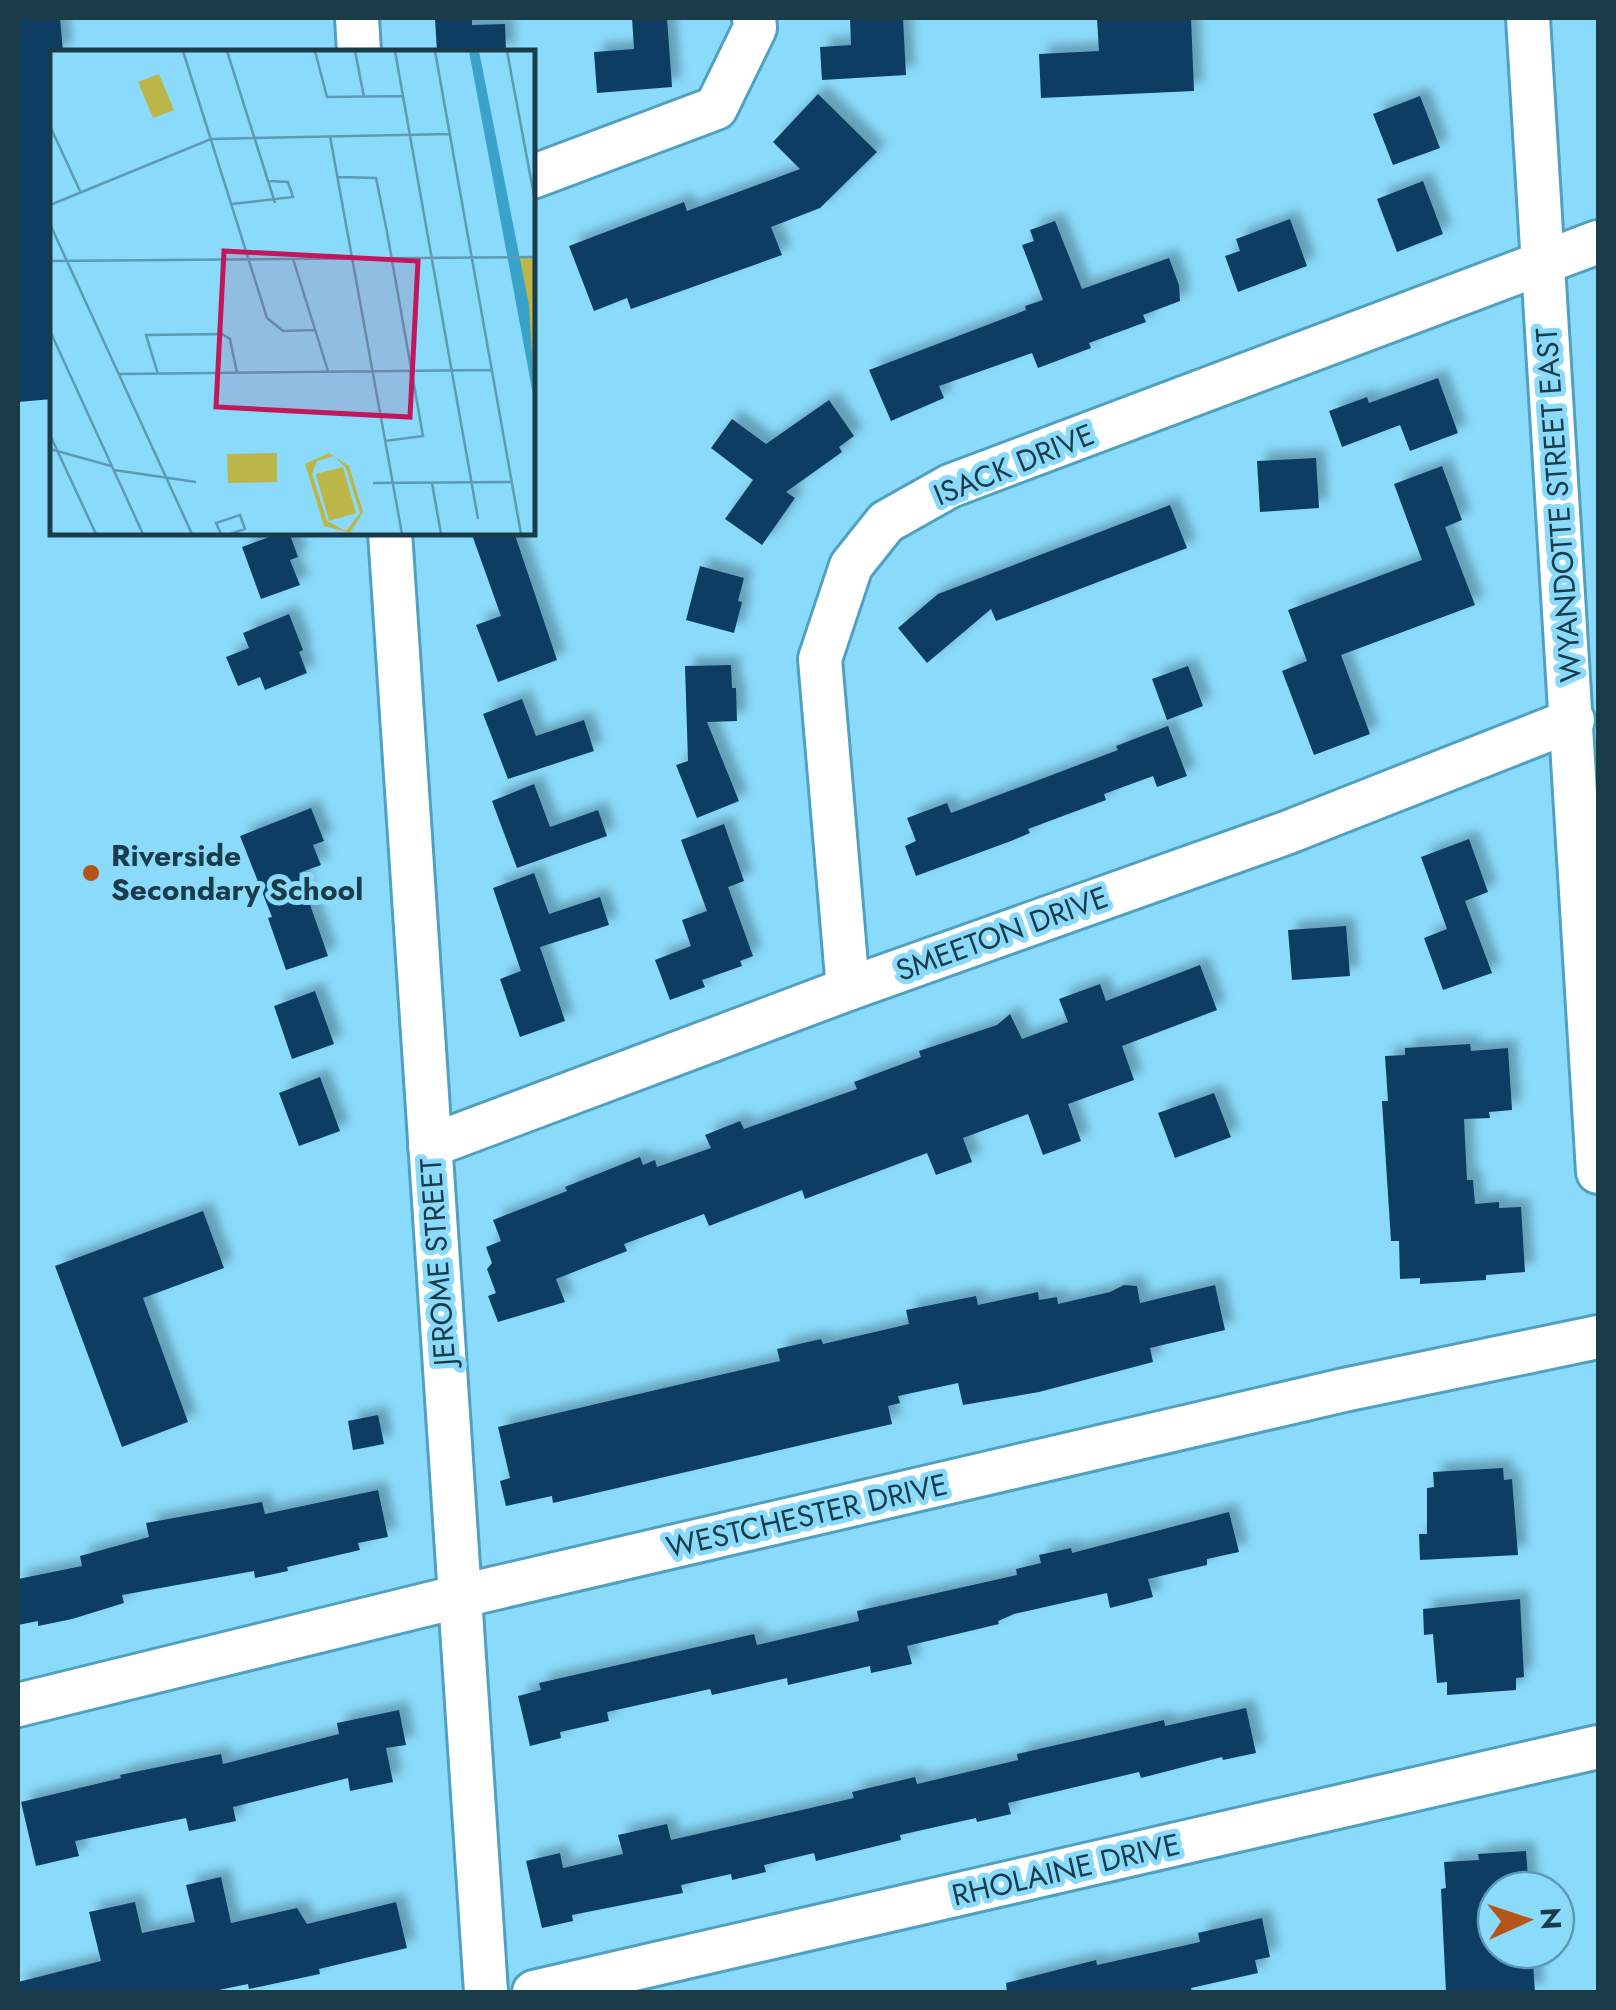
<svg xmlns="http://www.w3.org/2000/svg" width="1616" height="2010" viewBox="0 0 1616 2010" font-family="Jost,sans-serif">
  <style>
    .building { fill: #0c3e63; filter: url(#shadow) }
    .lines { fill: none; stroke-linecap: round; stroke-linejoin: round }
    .minor-casing { stroke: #50a0bf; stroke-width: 48 }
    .minor { stroke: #fff; stroke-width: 42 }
    .poi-dot { fill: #b65319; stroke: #8adafb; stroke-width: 4 }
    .labels { text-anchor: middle; stroke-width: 10; stroke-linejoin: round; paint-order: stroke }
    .street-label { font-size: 30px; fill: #1a3c49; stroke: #8adafb }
    .poi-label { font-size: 30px; font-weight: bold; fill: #1a3c49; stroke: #8adafb; text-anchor: start }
    .inset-road { fill: none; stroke: #5d9bb4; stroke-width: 2.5 }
    .view { fill: #c2185b; fill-opacity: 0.15; stroke: #c2185b; stroke-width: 5 }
    .inset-edge { fill: none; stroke: #1a3c49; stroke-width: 5 }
  </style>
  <defs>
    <filter id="shadow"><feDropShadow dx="9" dy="-9" stdDeviation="5" flood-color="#0004"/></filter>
  </defs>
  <rect width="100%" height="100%" fill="#8adafb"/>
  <!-- building -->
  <g class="building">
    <polygon points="18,18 60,18 63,52 52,52 52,399 18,402"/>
    <polygon points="435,18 472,18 472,25 505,24 506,52 437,52"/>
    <polygon points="632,18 667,18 672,87 597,93 594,52 634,49"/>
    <polygon points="850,18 903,18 906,75 822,80 820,47 851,45"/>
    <polygon points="1097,18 1191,18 1194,91 1041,98 1039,54 1099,51"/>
    <polygon points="818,94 877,152 820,208 771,227 782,255 631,309 627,298 594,311 569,246 684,202 687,211 800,169 773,142"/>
    <polygon points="1420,96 1440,148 1393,165 1373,114"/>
    <polygon points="1423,181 1443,234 1397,252 1377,199"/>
    <polygon points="1290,219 1307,266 1238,292 1225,256 1240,251 1236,239"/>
    <polygon points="1055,221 1082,289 1169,258 1179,285 1180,301 1143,315 1146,322 1089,343 1091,348 1038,368 1032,353 939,386 944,398 891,421 869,370 1026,310 1025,306 1043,300 1022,245 1034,241 1030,230"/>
    <polygon points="1438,378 1458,433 1410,451 1400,425 1342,447 1329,411 1367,397 1369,403"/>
    <polygon points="829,400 854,436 839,447 842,452 786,492 795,498 762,545 725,519 753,480 711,448 732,419 766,444"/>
    <polygon points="1316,458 1319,508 1260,512 1257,461"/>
    <polygon points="1442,466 1462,520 1445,527 1475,605 1341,655 1370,734 1314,755 1282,671 1307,661 1288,610 1422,560 1394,484"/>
    <polygon points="1170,505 1187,548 996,621 991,609 927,663 898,628 938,594"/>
    <polygon points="283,532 289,532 298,557 290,560 300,585 261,599 242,547"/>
    <polygon points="471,532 514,532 557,660 498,682 476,625 501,616"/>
    <polygon points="700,566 744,578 738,601 742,602 734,633 686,620"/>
    <polygon points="289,614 303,650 299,652 307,673 265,690 260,677 238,686 226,657 249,648 243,633"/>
    <polygon points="731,665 732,688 736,688 737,721 707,722 739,801 697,818 676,765 688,761 685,666"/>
    <polygon points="1188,666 1203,706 1167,720 1152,679"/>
    <polygon points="522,699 536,736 584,720 594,751 508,779 483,714"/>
    <polygon points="1168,726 1187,776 1157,787 1153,776 1104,794 1106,800 1028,829 1030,833 1011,841 916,876 905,846 916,841 907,818 947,803 951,813 1118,750 1116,746"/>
    <polygon points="534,784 550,827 598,810 607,836 517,868 492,801"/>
    <polygon points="311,808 324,841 313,845 321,865 299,873 328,956 286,970 268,918 272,917 240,836"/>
    <polygon points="724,824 744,881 728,887 753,956 740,961 742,966 702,980 705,987 670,1000 655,960 691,946 682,920 707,911 681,840"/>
    <polygon points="1469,839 1488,892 1465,901 1492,973 1443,990 1424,938 1447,929 1421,857"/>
    <polygon points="534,873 549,914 600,897 609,925 540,947 565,1021 520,1037 500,979 521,971 493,888"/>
    <polygon points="1346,926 1350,976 1292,980 1288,930"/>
    <polygon points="1200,965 1217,1010 1122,1046 1134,1080 1068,1104 1081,1141 1043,1155 1028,1114 963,1138 972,1162 936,1175 927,1153 805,1199 802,1190 709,1226 704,1214 624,1244 627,1251 556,1279 565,1302 498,1322 488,1296 496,1293 487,1269 492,1263 486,1247 501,1241 493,1220 567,1191 565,1187 640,1157 643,1165 655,1160 657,1167 711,1148 705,1135 740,1121 744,1129 857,1089 854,1082 921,1057 919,1051 997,1025 1010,1014 1022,1039 1068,1022 1059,999 1100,984 1106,1001"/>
    <polygon points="315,991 334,1044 292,1059 274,1006"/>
    <polygon points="1470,1044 1471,1051 1508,1048 1512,1110 1489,1112 1490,1118 1464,1119 1467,1180 1473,1180 1475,1204 1499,1202 1499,1208 1521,1207 1525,1272 1486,1275 1486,1280 1420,1284 1420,1278 1400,1279 1399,1241 1391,1241 1382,1101 1388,1101 1385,1056 1405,1055 1405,1048"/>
    <polygon points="320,1077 340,1131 299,1146 279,1093"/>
    <polygon points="1214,1093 1231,1137 1175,1158 1158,1113"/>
    <polygon points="203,1211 224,1268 143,1298 188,1422 122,1447 55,1266"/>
    <polygon points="1124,1285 1137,1286 1140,1303 1215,1285 1225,1330 1150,1348 1153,1362 1039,1392 963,1405 958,1383 898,1396 900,1403 888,1406 892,1424 553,1503 552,1496 506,1506 500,1481 510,1478 498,1427 780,1361 777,1349 821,1339 823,1344 909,1324 906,1310 976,1296 978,1305 1038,1292 1039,1300 1057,1297 1058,1304 1110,1292"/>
    <polygon points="378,1415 384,1444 353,1450 348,1421"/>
    <polygon points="1503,1468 1504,1480 1512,1479 1518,1555 1420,1560 1419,1534 1427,1534 1427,1488 1434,1487 1433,1472"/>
    <polygon points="378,1490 388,1537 358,1543 360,1550 287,1567 288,1571 255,1578 254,1571 122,1595 124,1603 72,1619 38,1626 38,1621 18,1625 18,1579 82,1566 80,1556 149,1537 146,1523 262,1502 265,1514"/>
    <polygon points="1229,1512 1239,1552 1207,1559 1207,1565 1148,1579 1153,1597 1110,1608 1107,1593 1014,1614 998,1621 999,1624 907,1646 912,1664 871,1673 870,1666 788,1685 787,1678 712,1695 710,1689 607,1712 609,1721 560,1732 561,1738 530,1746 518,1696 541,1690 539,1683 754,1634 757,1645 859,1621 857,1611 1017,1575 1016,1569 1041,1563 1039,1555 1071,1548 1072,1553"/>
    <polygon points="1520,1599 1524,1677 1516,1678 1516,1690 1447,1695 1447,1682 1437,1683 1433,1634 1424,1635 1423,1609"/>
    <polygon points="1246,1708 1256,1753 1223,1760 1222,1757 1141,1778 1139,1772 1008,1803 1011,1814 977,1822 976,1818 900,1835 901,1840 816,1861 814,1853 764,1865 766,1872 732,1880 731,1874 681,1885 683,1893 572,1915 573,1921 542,1928 526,1861 560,1853 563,1868 623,1854 618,1835 667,1824 671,1840 854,1798 852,1792 915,1777 917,1784 1018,1760 1017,1754 1100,1735 1164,1720 1165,1726"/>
    <polygon points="399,1710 406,1745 386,1748 393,1782 350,1791 348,1778 233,1807 236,1821 189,1831 186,1818 75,1841 79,1856 36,1866 21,1802 121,1778 120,1775 221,1754 223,1764 339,1734 337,1723"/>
    <polygon points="1526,1851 1529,1890 1496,1890 1496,1950 1532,1950 1535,1992 1446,1992 1441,1889 1446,1888 1444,1862 1479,1860 1478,1854"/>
    <polygon points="221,1877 231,1923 297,1908 307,1924 396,1902 407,1948 319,1969 320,1974 249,1989 248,1984 209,1992 18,1992 18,1982 101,1961 89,1912 135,1902 142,1933 195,1922 186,1885"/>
    <polygon points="1262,1918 1270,1957 1255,1960 1258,1973 1191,1988 1192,1992 1007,1992 1006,1983 1096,1960 1097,1965 1200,1942 1198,1933"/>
  </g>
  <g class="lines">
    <!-- minor casing -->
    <g class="minor-casing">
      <g id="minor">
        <polyline points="357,18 359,52"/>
        <polyline points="1528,18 1598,1172"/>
        <polyline points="532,177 716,108 755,28 754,18"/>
        <polyline points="390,532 486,1992"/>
        <polyline points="848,989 820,659 851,566 886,522 950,486 1598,242"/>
        <polyline points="430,1146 848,989 1286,833 1573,720"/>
        <polyline points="18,1705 461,1596 1344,1390 1598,1337"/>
        <polyline points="534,1992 1598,1747"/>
      </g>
    </g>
    <!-- minor -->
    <use href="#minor" class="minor"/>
  </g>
  <!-- markers -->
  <circle class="poi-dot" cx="91" cy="873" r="10"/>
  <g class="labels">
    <!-- street labels -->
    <g class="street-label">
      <text transform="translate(1014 465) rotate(-22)" y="10">ISACK DRIVE</text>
      <text transform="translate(1559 505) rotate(-94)" y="10">WYANDOTTE STREET EAST</text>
      <text transform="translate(1002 934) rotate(-20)" y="10">SMEETON DRIVE</text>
      <text transform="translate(438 1262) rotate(-94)" y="10">JEROME STREET</text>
      <text transform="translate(807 1516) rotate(-13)" y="10">WESTCHESTER DRIVE</text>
      <text transform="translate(1066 1870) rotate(-13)" y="10">RHOLAINE DRIVE</text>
    </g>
    <!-- poi labels -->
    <g class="poi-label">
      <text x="111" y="866">Riverside<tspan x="111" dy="34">Secondary School</tspan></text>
    </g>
  </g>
  <!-- overview -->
  <g transform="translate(50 50)">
    <rect width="485" height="485" fill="#8adafb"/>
    <path d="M 109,24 L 124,60 L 103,68 L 88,32 ZM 458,207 L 485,207 L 485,355 L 468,261 ZM 227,403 L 227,432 L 178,433 L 177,404 ZM 279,403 L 299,416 L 313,462 L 300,483 L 274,476 L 255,414 ZM 284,406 L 296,418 L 310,463 L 296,481 L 277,471 L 262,424 L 267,411 ZM 293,417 L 306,463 L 279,471 L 266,424 Z" fill="#bcb648" fill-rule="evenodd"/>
    <path d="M 419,1 L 429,1 L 479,255 L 485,355 Z" fill="#3aa3ca"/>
    <path class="inset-road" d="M 133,1 L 217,268 L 233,281 L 265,280M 177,1 L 225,153M 265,1 L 277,47 L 353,46M 305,1 L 314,47M 345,1 L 428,469M 385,1 L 471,484M 457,1 L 485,151M 0,76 L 30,141M 280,86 L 352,484M 288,127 L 326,128 L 337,182 L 373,386 L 335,391M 182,154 L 243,147 L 238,132 L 218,131M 0,155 L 161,89 L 400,84M 0,174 L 142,484M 243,209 L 278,321M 0,211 L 485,207M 0,281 L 93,484M 69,324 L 441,320M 108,324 L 96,285 L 172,284 L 180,289 L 187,323M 0,385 L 46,484M 0,399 L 61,416M 64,420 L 146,432M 323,433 L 462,432M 382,433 L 391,484M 171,484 L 166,473 L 190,465 L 195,479 L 180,484"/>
    <path class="view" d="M 174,201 L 368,211 L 360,367 L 166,357 Z"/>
    <rect width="485" height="485" class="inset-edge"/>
  </g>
  <!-- border -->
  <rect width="1616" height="2010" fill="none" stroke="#1a3c49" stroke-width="40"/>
  <!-- north arrow -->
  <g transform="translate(1526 1920) rotate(87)"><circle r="48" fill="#8adafb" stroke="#5d9bb4" stroke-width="2.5"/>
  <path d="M0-8L18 38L0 25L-18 38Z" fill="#b65319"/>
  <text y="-15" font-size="28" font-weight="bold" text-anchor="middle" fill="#1a3c49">N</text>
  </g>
</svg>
